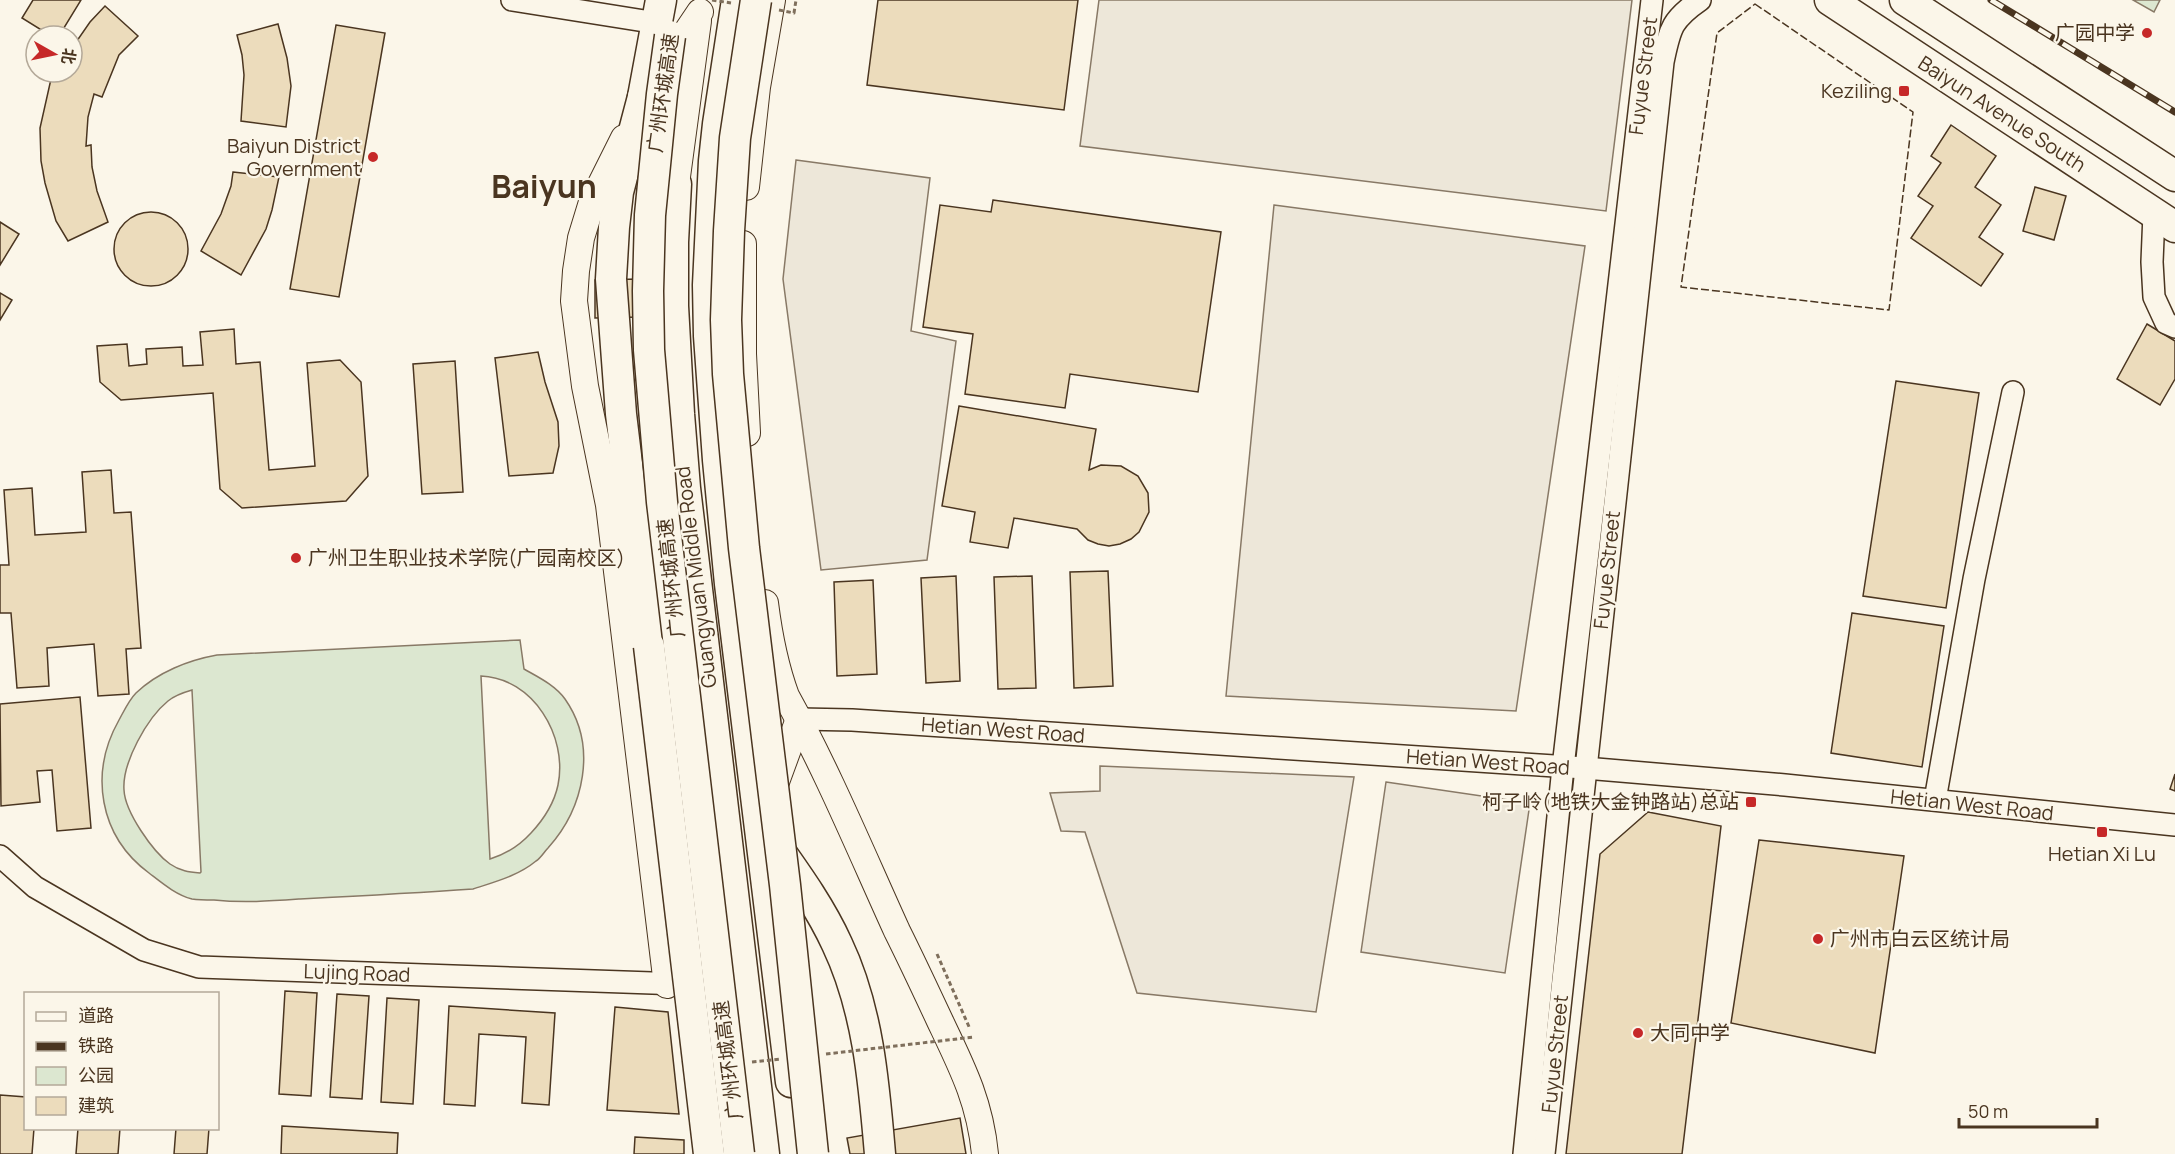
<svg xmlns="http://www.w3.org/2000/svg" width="2175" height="1154" viewBox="0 0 2175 1154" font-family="Manrope,'Noto Sans SC',sans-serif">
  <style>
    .green { fill: #dce7d0; stroke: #887966; stroke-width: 1.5; fill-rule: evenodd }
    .parking { fill: #ede7d9; stroke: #887966; stroke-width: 1.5 }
    .building { fill: #ecdcbc; stroke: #4a3520; stroke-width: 1.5 }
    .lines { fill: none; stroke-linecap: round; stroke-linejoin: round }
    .minor-casing { stroke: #4a3520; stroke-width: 24 }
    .major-casing { stroke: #4a3520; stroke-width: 28 }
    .highway-casing { stroke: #4a3520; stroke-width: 33 }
    .path { stroke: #7f6f5c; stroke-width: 3; stroke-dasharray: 4.5 3; stroke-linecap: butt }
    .minor { stroke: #fbf6e9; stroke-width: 21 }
    .major { stroke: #fbf6e9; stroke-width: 26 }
    .highway { stroke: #fbf6e9; stroke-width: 30 }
    .rail-casing { stroke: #4a3520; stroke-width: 7 }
    .rail { stroke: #fbf6e9; stroke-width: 4.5; stroke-dasharray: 14; stroke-linecap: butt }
    .highway-bridge-casing { stroke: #4a3520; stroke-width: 33; stroke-linecap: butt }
    .path-bridge { stroke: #7f6f5c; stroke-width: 3; stroke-dasharray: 4.5 3; stroke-linecap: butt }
    .highway-bridge { stroke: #fbf6e9; stroke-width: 30 }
    .fence { stroke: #4a3520; stroke-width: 1.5; stroke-dasharray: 8 3; stroke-linecap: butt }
    .poi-dot { fill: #c62828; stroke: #fbf6e9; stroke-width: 2 }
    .labels { text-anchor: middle; stroke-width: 4.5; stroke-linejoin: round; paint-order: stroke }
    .poi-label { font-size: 20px; fill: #4a3520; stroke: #fbf6e9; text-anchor: end }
    .street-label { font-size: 20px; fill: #4a3520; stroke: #fbf6e9 }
    .town-label { font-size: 32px; font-weight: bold; fill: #4a3520; stroke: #fbf6e9 }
  </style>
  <rect width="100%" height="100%" fill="#fbf6e9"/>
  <!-- green -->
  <g class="green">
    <polygon points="2133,0 2160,0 2154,12"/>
    <path d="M 520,640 L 524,669 C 538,677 555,685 565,699 C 598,746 584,808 548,848 C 544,852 541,858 536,861 C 518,876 494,882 473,889 C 415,893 358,896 300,899 C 271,901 243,903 214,900 C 207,900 199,900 192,899 C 176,895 162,883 149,873 C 99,836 89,773 119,720 C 124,711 129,700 136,693 C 158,672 189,660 217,655 ZM 481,676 C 533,678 568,736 558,785 C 554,804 544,819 531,833 C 519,846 507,854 490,859 ZM 192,690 L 201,872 L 200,873 C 189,872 180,871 170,864 C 153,852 125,812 124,790 C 122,763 147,718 168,701 C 174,696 185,692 192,690 Z"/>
  </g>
  <!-- parking -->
  <g class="parking">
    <polygon points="1099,0 1632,0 1606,211 1080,146"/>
    <polygon points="796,160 930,178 911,331 956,341 927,560 821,570 783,279"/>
    <polygon points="1274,205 1585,246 1516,711 1226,696"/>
    <polygon points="1100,766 1354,777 1316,1012 1137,993 1085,832 1061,831 1050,793 1100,791"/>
    <polygon points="1386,782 1530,803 1505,973 1361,952"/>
  </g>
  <!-- building -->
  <g class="building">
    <polygon points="33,0 81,0 59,36 51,36 22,18"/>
    <polygon points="878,0 1078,0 1064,110 867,85"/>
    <polygon points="105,6 138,36 119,55 102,97 94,94 88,117 86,146 91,145 92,167 97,191 108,222 68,241 56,221 45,183 41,161 40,128 51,79 58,81 61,72 72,72 72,48 90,22"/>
    <polygon points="278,24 287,58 291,86 286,127 241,121 244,75 242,55 237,35"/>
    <polygon points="336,25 385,33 339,297 290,289"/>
    <polygon points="1951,125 1996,156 1975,187 2001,205 1979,237 2003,254 1981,286 1911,238 1933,206 1918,196 1941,163 1931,156"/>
    <polygon points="233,172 279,177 272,210 266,229 241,275 201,251 221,214 231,186"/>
    <polygon points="2035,187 2066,196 2054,240 2023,231"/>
    <polygon points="993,200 1221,232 1198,392 1070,374 1065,408 965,394 973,334 923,327 940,205 991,212"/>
    <circle cx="151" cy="249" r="37"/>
    <polygon points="0,222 19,234 0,265"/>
    <polygon points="639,279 639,317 595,318 595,280"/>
    <polygon points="0,293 12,300 0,320"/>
    <polygon points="2147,324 2175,341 2175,379 2160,405 2117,379"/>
    <polygon points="234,329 236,364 260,362 269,470 315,466 307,363 340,360 361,382 368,476 346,501 242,508 220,489 213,393 121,400 100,382 97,346 127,344 129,366 147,364 146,349 182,347 183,366 203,365 200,332"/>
    <polygon points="538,352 545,382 558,422 559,446 553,473 509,476 495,358"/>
    <polygon points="455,361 463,492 422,494 413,364"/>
    <polygon points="1896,381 1979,393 1946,608 1863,596"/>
    <polygon points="959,406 1096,429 1089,470 1101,465 1121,466 1138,476 1148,493 1149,512 1139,532 1131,539 1120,544 1109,546 1098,544 1088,540 1077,529 1014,518 1008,548 970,542 975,512 942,506"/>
    <polygon points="111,470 114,513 131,512 141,648 126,649 129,694 98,696 94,644 47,648 49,686 17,688 11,613 0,613 0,565 9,565 4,490 32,488 35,535 86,532 82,472"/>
    <polygon points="1108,571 1113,686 1074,688 1070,572"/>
    <polygon points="956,576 960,681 926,683 921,578"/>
    <polygon points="1032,576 1036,688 998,689 994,577"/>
    <polygon points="873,580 877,674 837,676 834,582"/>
    <polygon points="1852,613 1944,626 1922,767 1831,753"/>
    <polygon points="80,697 91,828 57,831 52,770 37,771 40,802 1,806 0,704"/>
    <polygon points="2175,774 2175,791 2170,789"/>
    <polygon points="1648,812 1721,826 1682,1154 1566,1154 1600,854"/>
    <polygon points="1759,840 1904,856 1875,1053 1731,1023"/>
    <polygon points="285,991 317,993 311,1096 279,1094"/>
    <polygon points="337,994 369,996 362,1099 330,1097"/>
    <polygon points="387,998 419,1000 413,1104 381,1102"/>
    <polygon points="449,1006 555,1013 549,1105 522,1103 526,1037 479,1034 475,1106 444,1104"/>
    <polygon points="615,1007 668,1012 679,1114 607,1110"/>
    <polygon points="0,1095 26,1097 26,1128 34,1128 32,1154 0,1154"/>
    <polygon points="960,1118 966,1154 850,1154 847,1138"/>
    <polygon points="282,1126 398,1133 397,1154 281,1154"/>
    <polygon points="78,1128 120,1128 118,1154 76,1154"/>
    <polygon points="176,1128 209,1128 207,1154 174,1154"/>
    <polygon points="635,1137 684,1140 684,1154 634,1154"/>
  </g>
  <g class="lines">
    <!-- minor casing -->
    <g class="minor-casing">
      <g id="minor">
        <polyline points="512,0 657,23"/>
        <polyline points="2154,214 2152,262 2154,297 2166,323 2175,327"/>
        <polyline points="799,719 852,720 1585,768 1785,785 2175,825"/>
        <polyline points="1935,800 1974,579 2013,392"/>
        <polyline points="0,856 35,887 144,950 199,967 681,984"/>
        <polyline points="1524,1154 1563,767 1652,0"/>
        <path d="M 1544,1154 L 1663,62 C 1670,29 1671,20 1700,0"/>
      </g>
    </g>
    <!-- major casing -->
    <g class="major-casing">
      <g id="major">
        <polyline points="665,64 700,12"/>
        <polyline points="624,138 592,202 581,238 576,271 574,301 585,386 609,505 667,985"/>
        <polyline points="676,184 698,21"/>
        <polyline points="746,187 757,87 772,0"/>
        <polyline points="743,244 743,354 747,433"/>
        <path d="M 765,603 C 769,635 775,666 786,696 C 828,772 861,852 897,931 C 912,961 926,991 940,1021 C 962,1067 980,1102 985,1154"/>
        <polyline points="773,790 799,719"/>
      </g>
    </g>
    <!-- highway casing -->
    <g class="highway-casing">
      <g id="highway">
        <polyline points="737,0 718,124 714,161 708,285 709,336 718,460 730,584 791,1082"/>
        <polyline points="1830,0 2175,227"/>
        <polyline points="1905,0 2175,176"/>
        <polyline points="643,97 676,184 673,242 673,306 679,414 685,488 764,1154"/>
        <polyline points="649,646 621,414 611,279 614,227 618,192 643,97 661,0"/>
        <path d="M 777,847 C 799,878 821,909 837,944 C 868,1009 874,1083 880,1154"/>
      </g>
    </g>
    <!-- path -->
    <polyline class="path" points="937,954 970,1029"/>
    <!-- minor -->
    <use href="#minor" class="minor"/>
    <!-- major -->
    <use href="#major" class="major"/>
    <!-- highway -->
    <use href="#highway" class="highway"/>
    <!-- rail casing -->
    <g class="rail-casing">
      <polyline id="rail" points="1991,0 2175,112"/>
    </g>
    <!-- rail -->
    <use href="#rail" class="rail"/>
    <!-- highway-bridge casing -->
    <g class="highway-bridge-casing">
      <g id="highway-bridge">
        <polyline points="756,0 735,138 729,231 726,320 728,374 744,548 785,885 813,1154"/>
        <polyline points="670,36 662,94 650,215 648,291 649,350 662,502 739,1154"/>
        <polyline points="649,646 709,1154"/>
      </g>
    </g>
    <!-- path-bridge -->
    <g class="path-bridge">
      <polyline points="712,0 731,3"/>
      <polyline points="779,10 794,13 796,0"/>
      <polyline points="826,1054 974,1037"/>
      <polyline points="752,1062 781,1059"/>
    </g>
    <!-- highway-bridge -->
    <use href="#highway-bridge" class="highway-bridge"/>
    <!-- fence -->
    <polygon class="fence" points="1755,4 1913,112 1889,310 1681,287 1717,33"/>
  </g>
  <!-- markers -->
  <g class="poi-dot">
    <circle cx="2147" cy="33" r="6"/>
    <rect x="1898" y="85" width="12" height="12" rx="3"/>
    <circle cx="373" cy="157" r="6"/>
    <circle cx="296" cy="558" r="6"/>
    <rect x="1745" y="796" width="12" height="12" rx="3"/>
    <rect x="2096" y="826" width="12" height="12" rx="3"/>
    <circle cx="1818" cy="939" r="6"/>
    <circle cx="1638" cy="1033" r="6"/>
  </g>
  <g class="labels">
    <!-- poi labels -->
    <g class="poi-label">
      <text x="2135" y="40">广园中学</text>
      <text x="1892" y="98">Keziling</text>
      <text x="361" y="153">Baiyun District<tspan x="361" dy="23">Government</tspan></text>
      <text x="308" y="565" text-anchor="start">广州卫生职业技术学院(广园南校区)</text>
      <text x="1739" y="809">柯子岭(地铁大金钟路站)总站</text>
      <text x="2102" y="861" text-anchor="middle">Hetian Xi Lu</text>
      <text x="1830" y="946" text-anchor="start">广州市白云区统计局</text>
      <text x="1650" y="1040" text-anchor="start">大同中学</text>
    </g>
    <!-- street labels -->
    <g class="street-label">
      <text transform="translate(1643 76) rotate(-83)" y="7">Fuyue Street</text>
      <text transform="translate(663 93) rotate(-82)" y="7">广州环城高速</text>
      <text transform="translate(2002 114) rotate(33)" y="7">Baiyun Avenue South</text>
      <text transform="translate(1607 570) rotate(-84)" y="7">Fuyue Street</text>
      <text transform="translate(696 577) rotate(-97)" y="7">Guangyuan Middle Road</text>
      <text transform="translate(671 578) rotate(-96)" y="7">广州环城高速</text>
      <text transform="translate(1003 730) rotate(4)" y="7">Hetian West Road</text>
      <text transform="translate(1488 762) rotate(4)" y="7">Hetian West Road</text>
      <text transform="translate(1972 805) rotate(6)" y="7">Hetian West Road</text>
      <text transform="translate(357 973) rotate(2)" y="7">Lujing Road</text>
      <text transform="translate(1555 1054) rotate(-84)" y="7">Fuyue Street</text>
      <text transform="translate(728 1060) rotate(-97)" y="7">广州环城高速</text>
    </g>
    <!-- town labels -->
    <g class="town-label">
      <text x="544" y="198">Baiyun</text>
    </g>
  </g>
  <!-- legend -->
  <rect x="24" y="992" width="195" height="138" fill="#fbf6e9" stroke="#b4a999" stroke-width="1.5"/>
  <rect x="36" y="1012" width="30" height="9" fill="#fbf6e9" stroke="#b4a999" stroke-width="1.5"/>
  <text x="78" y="1022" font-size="18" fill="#4a3520">道路</text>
  <rect x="36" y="1042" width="30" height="9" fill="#4a3520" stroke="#b4a999" stroke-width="1.5"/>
  <text x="78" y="1052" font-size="18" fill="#4a3520">铁路</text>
  <rect x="36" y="1067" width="30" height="18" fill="#dce7d0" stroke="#b4a999" stroke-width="1.5"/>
  <text x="78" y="1082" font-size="18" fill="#4a3520">公园</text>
  <rect x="36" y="1097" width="30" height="18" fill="#ecdcbc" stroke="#b4a999" stroke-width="1.5"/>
  <text x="78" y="1112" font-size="18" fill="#4a3520">建筑</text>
  <!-- north arrow -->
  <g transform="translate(54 54) rotate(99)"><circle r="28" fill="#fbf6e9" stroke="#b4a999" stroke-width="1.5"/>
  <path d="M0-4.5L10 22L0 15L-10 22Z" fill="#c62828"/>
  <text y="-9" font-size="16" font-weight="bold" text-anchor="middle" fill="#4a3520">北</text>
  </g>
  <!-- scale -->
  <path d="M1959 1118v9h138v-9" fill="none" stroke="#4a3520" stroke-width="3"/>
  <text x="1968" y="1118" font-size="18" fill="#4a3520" stroke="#fbf6e9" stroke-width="4.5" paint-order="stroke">50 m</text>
</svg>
